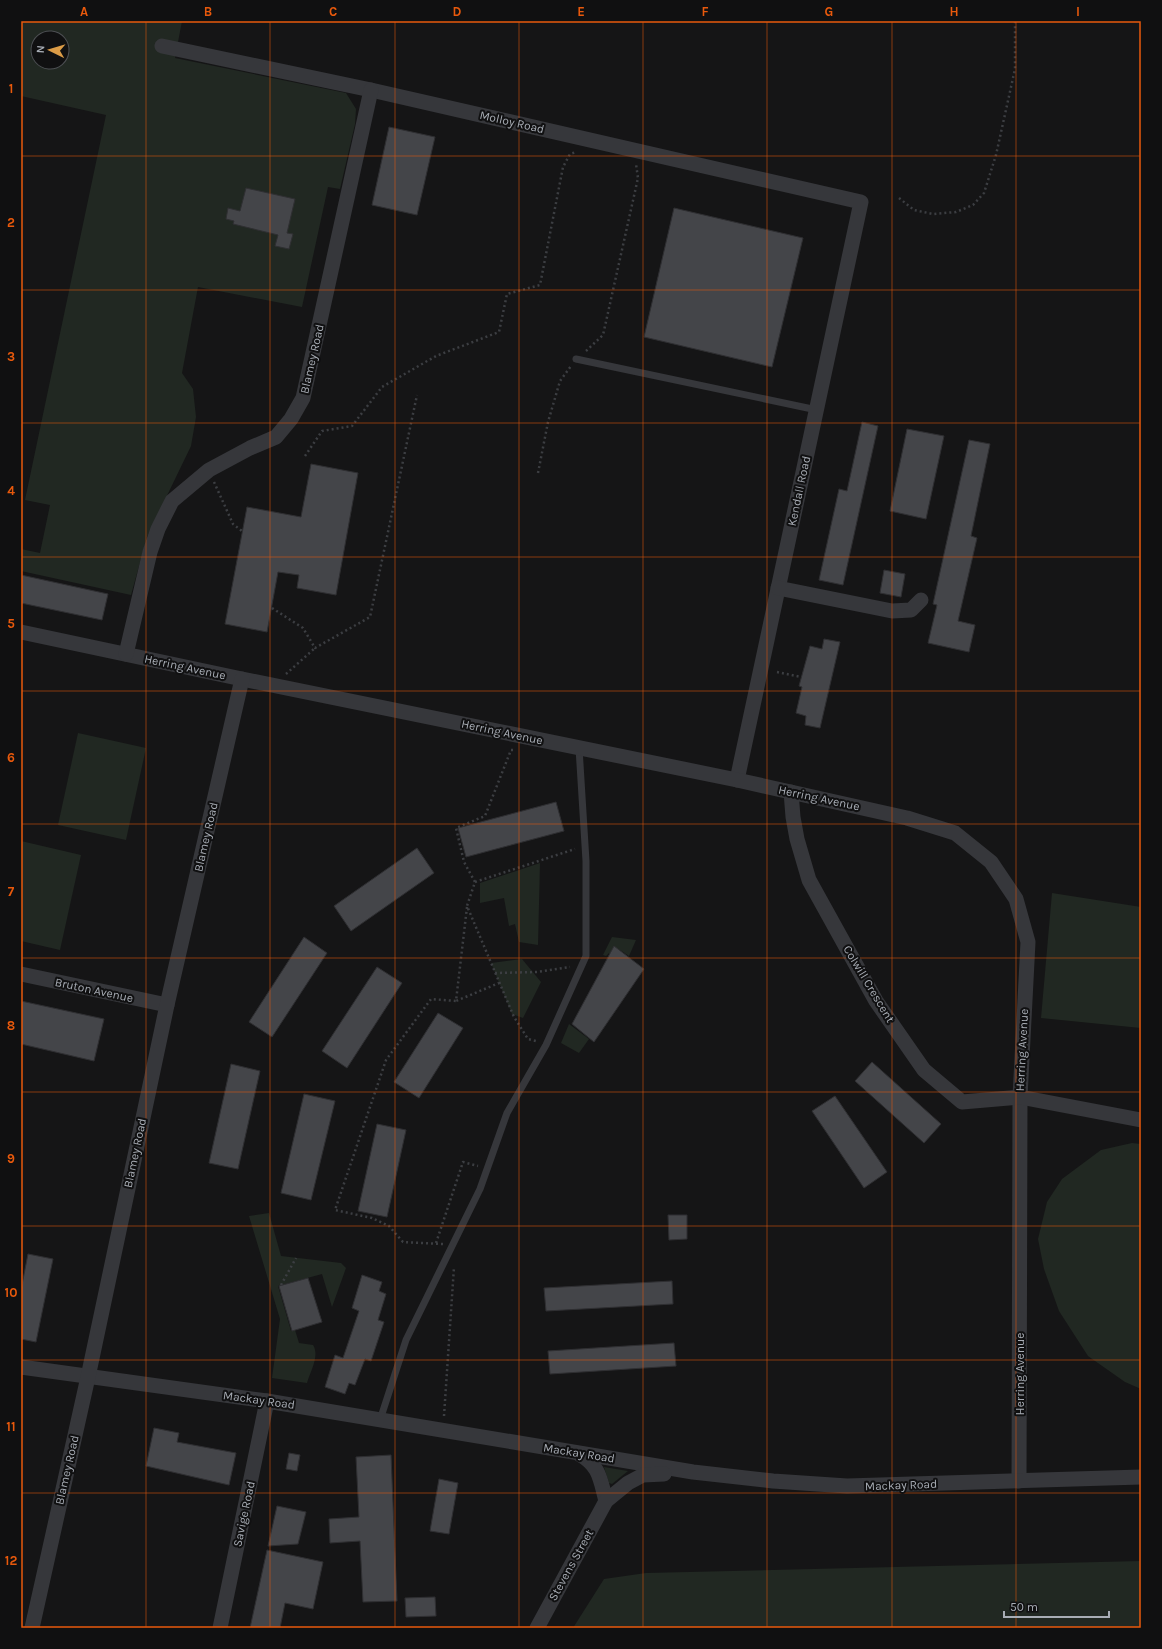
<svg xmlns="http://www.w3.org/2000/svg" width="1162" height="1649" viewBox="0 0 1162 1649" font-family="Karla,sans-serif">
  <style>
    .green { fill: #212822; fill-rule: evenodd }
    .building { fill: #444549; stroke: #2f2f32 }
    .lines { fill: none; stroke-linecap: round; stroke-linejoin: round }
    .path { stroke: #3c3e42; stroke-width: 2.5; stroke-dasharray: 2 3; stroke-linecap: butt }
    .service { stroke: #36373b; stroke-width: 7 }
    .minor { stroke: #36373b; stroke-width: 15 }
    .grid { fill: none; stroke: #e8590c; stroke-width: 1; stroke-opacity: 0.55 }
    .labels { text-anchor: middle; stroke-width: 4; stroke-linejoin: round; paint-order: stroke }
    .street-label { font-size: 12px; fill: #a8adb5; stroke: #101011 }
    .neatline { fill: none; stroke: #e8590c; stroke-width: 1.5 }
    .grid-label { font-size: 13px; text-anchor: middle; font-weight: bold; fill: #e8590c }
  </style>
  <rect width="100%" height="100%" fill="#151516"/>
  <!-- green -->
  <g class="green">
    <path d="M 21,21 L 182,21 L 175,58 L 346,93 L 356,109 L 355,124 L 340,189 L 328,187 L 302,307 L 198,287 L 182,373 L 193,389 L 196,417 L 191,446 L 147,537 L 131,595 L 21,571 L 21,549 L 40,553 L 50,505 L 25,500 L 106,115 L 21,96 ZM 38,38 L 62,38 L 62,62 L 38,62 Z"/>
    <polygon points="78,733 146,748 126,840 58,825"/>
    <polygon points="21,841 81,855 60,950 21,941"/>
    <polygon points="540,863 538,945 519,942 515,924 509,926 504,898 480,903 480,883"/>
    <polygon points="1052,893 1141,907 1141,1028 1041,1018"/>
    <polygon points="612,937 636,940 629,956 620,950 614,959 609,953 606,956 603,955"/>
    <polygon points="522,959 541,982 523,1018 512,1014 491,963"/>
    <polygon points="569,1024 589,1039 579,1053 561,1043"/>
    <polygon points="1132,1143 1141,1144 1141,1389 1125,1382 1088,1356 1059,1311 1044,1269 1038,1239 1047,1202 1062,1179 1101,1150"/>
    <path d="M 269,1213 L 281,1256 L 341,1263 L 346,1268 L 332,1307 L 322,1274 L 278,1286 L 291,1331 L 295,1330 L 299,1343 L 313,1345 C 320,1356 310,1372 307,1383 L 272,1378 L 280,1319 L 249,1216 Z"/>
    <polygon points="604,1467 628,1471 612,1484 609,1483"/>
    <polygon points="1141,1561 1141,1628 573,1628 604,1579 646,1573"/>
  </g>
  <!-- building -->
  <g class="building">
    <polygon points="389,127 435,137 417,215 372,205"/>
    <polygon points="246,188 295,199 287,233 293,234 289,249 275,246 278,235 233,224 234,221 226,219 228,208 240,211"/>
    <polygon points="674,208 803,238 772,367 644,337"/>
    <polygon points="862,422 878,426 843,585 819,580 839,489 847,491"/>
    <polygon points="907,429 944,436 926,519 890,511"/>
    <polygon points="969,440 990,444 971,536 977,538 958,621 975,625 969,652 928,643 937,605 933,604"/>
    <polygon points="311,464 358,473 336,595 297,588 299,575 278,572 267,632 225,624 247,507 301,517"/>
    <polygon points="884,570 905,574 901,597 880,593"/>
    <polygon points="21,575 108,594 102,620 21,603"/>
    <polygon points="824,639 840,642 820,728 805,725 806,716 796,713 802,687 799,686 810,646 822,649"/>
    <polygon points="556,802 564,831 466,857 458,828"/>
    <polygon points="417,848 434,873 351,931 334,906"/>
    <polygon points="304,937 327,953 272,1037 249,1022"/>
    <polygon points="614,946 644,969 594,1042 572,1024"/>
    <polygon points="377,967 402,983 347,1068 322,1051"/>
    <polygon points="21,1001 104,1019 94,1061 21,1044"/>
    <polygon points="438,1013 463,1028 419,1098 394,1082"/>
    <polygon points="872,1062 941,1124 924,1143 855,1081"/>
    <polygon points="231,1064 260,1071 238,1169 209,1163"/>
    <polygon points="304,1094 335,1101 311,1200 281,1193"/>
    <polygon points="835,1096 887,1172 864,1188 812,1111"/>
    <polygon points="377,1124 406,1130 387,1217 358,1211"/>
    <polygon points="668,1215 687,1215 687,1239 669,1240"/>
    <polygon points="28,1254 53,1259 36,1342 21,1339 21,1290"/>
    <polygon points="362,1275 382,1282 379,1291 386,1294 378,1320 384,1322 371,1361 365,1359 355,1385 349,1383 345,1394 325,1387 335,1355 343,1358 359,1311 352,1308"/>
    <polygon points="308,1278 322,1322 292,1331 279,1286"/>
    <polygon points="672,1281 673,1304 546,1311 544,1288"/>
    <polygon points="674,1343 676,1366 550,1374 548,1351"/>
    <polygon points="154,1428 179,1433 177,1442 236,1453 229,1485 146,1466"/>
    <polygon points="289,1453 300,1455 297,1471 286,1469"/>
    <polygon points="391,1455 397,1601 363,1602 360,1541 330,1543 329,1519 359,1517 356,1457"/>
    <polygon points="439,1479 458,1483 449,1534 430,1531"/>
    <polygon points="277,1506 306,1512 298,1544 268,1546"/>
    <polygon points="267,1550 323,1562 313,1609 285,1603 280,1628 250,1628"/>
    <polygon points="435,1597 436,1616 406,1617 405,1598"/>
  </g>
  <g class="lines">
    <!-- path -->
    <g class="path">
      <polyline points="899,198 914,210 933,214 956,212 973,205 984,193 996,155 1015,69 1015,21"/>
      <polyline points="586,351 603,335 638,178 636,164"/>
      <polyline points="305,456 322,431 352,426 382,387 436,356 499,332 507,294 540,285 563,167 570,154 576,152"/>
      <polyline points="538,473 548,422 560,381 571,366"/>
      <polyline points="214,482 233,524 242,531"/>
      <polyline points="272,608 303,628 315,648 370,617 417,395"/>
      <polyline points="777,672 801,677"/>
      <polyline points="286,674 315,648"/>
      <polyline points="513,750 511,750 485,816 456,828 464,862 475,882 467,906 514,1017 528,1039 536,1041"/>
      <polyline points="475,882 575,849"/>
      <polyline points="467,907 456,1001 499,983"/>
      <polyline points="495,973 537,972 570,967"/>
      <polyline points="436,1243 463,1162 478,1166"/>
      <polyline points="443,1244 403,1242 389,1226 372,1218 335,1210 386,1060 431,999 456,1001"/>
      <polyline points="281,1285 296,1258"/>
      <polyline points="444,1416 454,1267"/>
    </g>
    <!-- service -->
    <g class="service">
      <polyline points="576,359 817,410"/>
      <polyline points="380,1420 406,1340 480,1189 507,1113 546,1045 586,956 586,861 579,748"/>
    </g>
    <!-- minor -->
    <g class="minor">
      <polyline points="162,46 371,90 861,202 737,780"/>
      <polyline points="778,588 892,611 911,610 921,600"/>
      <polyline points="21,632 242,679 737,780 907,818 955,833 991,862 1016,899 1028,942 1020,1097 1019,1481"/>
      <polyline points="126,654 150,552 158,529 172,501 209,470 250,448 276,437 291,419 303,398 371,90"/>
      <polyline points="791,792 793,817 797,839 809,880 876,1001 924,1070 962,1102 1020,1097 1141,1120"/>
      <polyline points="21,974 167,1005"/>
      <polyline points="21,1367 267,1401 693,1472 773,1481 847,1486 1141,1477"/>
      <path d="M 579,1454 C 600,1466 600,1479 606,1501"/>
      <polyline points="32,1628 88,1377 167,1005 242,679"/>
      <polyline points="220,1628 267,1401"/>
      <polyline points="537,1628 606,1501 628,1483 643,1475 664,1474"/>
    </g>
  </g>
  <!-- grid -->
  <path class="grid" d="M 146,21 L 146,1628M 270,21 L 270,1628M 395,21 L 395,1628M 519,21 L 519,1628M 643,21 L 643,1628M 767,21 L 767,1628M 892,21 L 892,1628M 1016,21 L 1016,1628M 21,156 L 1141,156M 21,290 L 1141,290M 21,423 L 1141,423M 21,557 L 1141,557M 21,691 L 1141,691M 21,824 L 1141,824M 21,958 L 1141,958M 21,1092 L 1141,1092M 21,1226 L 1141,1226M 21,1360 L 1141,1360M 21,1493 L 1141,1493"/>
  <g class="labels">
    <!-- street labels -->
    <g class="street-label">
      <text transform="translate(512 122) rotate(13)" y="4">Molloy Road</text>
      <text transform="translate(312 359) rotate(-77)" y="4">Blamey Road</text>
      <text transform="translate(799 491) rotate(-78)" y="4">Kendall Road</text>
      <text transform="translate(185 667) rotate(12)" y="4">Herring Avenue</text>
      <text transform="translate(502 732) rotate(12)" y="4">Herring Avenue</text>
      <text transform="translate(819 798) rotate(12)" y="4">Herring Avenue</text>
      <text transform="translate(206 837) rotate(-77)" y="4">Blamey Road</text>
      <text transform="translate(869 984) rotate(59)" y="4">Colwill Crescent</text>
      <text transform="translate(94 990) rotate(12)" y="4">Bruton Avenue</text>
      <text transform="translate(1022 1050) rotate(-87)" y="4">Herring Avenue</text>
      <text transform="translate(135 1153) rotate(-78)" y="4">Blamey Road</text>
      <text transform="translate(1020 1374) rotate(-90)" y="4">Herring Avenue</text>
      <text transform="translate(259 1400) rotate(8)" y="4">Mackay Road</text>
      <text transform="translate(579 1453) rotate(9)" y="4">Mackay Road</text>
      <text transform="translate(67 1470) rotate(-77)" y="4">Blamey Road</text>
      <text transform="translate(901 1485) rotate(-2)" y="4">Mackay Road</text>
      <text transform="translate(244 1514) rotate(-78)" y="4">Savige Road</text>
      <text transform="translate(571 1565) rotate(-61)" y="4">Stevens Street</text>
    </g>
  </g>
  <!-- border -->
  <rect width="1162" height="1649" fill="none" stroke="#101011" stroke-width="44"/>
  <!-- north arrow -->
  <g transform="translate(50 50) rotate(275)"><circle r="19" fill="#101011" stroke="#4d4f53"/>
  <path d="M0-3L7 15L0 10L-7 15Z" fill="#dc9c47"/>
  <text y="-6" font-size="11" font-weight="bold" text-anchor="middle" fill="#a8adb5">N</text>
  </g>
  <!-- scale -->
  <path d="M1004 1611v6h105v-6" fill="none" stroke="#a8adb5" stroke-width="2"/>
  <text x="1010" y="1611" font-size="12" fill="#a8adb5" stroke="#101011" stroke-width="3" paint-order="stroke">50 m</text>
  <rect x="22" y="22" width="1118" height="1605" class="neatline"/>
  <g class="grid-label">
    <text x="84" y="16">A</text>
    <text x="208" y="16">B</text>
    <text x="333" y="16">C</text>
    <text x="457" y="16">D</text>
    <text x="581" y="16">E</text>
    <text x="705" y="16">F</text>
    <text x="829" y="16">G</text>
    <text x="954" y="16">H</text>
    <text x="1078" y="16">I</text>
    <text x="11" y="93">1</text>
    <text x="11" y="227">2</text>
    <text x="11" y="361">3</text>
    <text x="11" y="495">4</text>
    <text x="11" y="628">5</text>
    <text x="11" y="762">6</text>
    <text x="11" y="896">7</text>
    <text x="11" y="1030">8</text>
    <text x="11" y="1163">9</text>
    <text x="11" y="1297">10</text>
    <text x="11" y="1431">11</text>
    <text x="11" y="1565">12</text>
  </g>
</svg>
